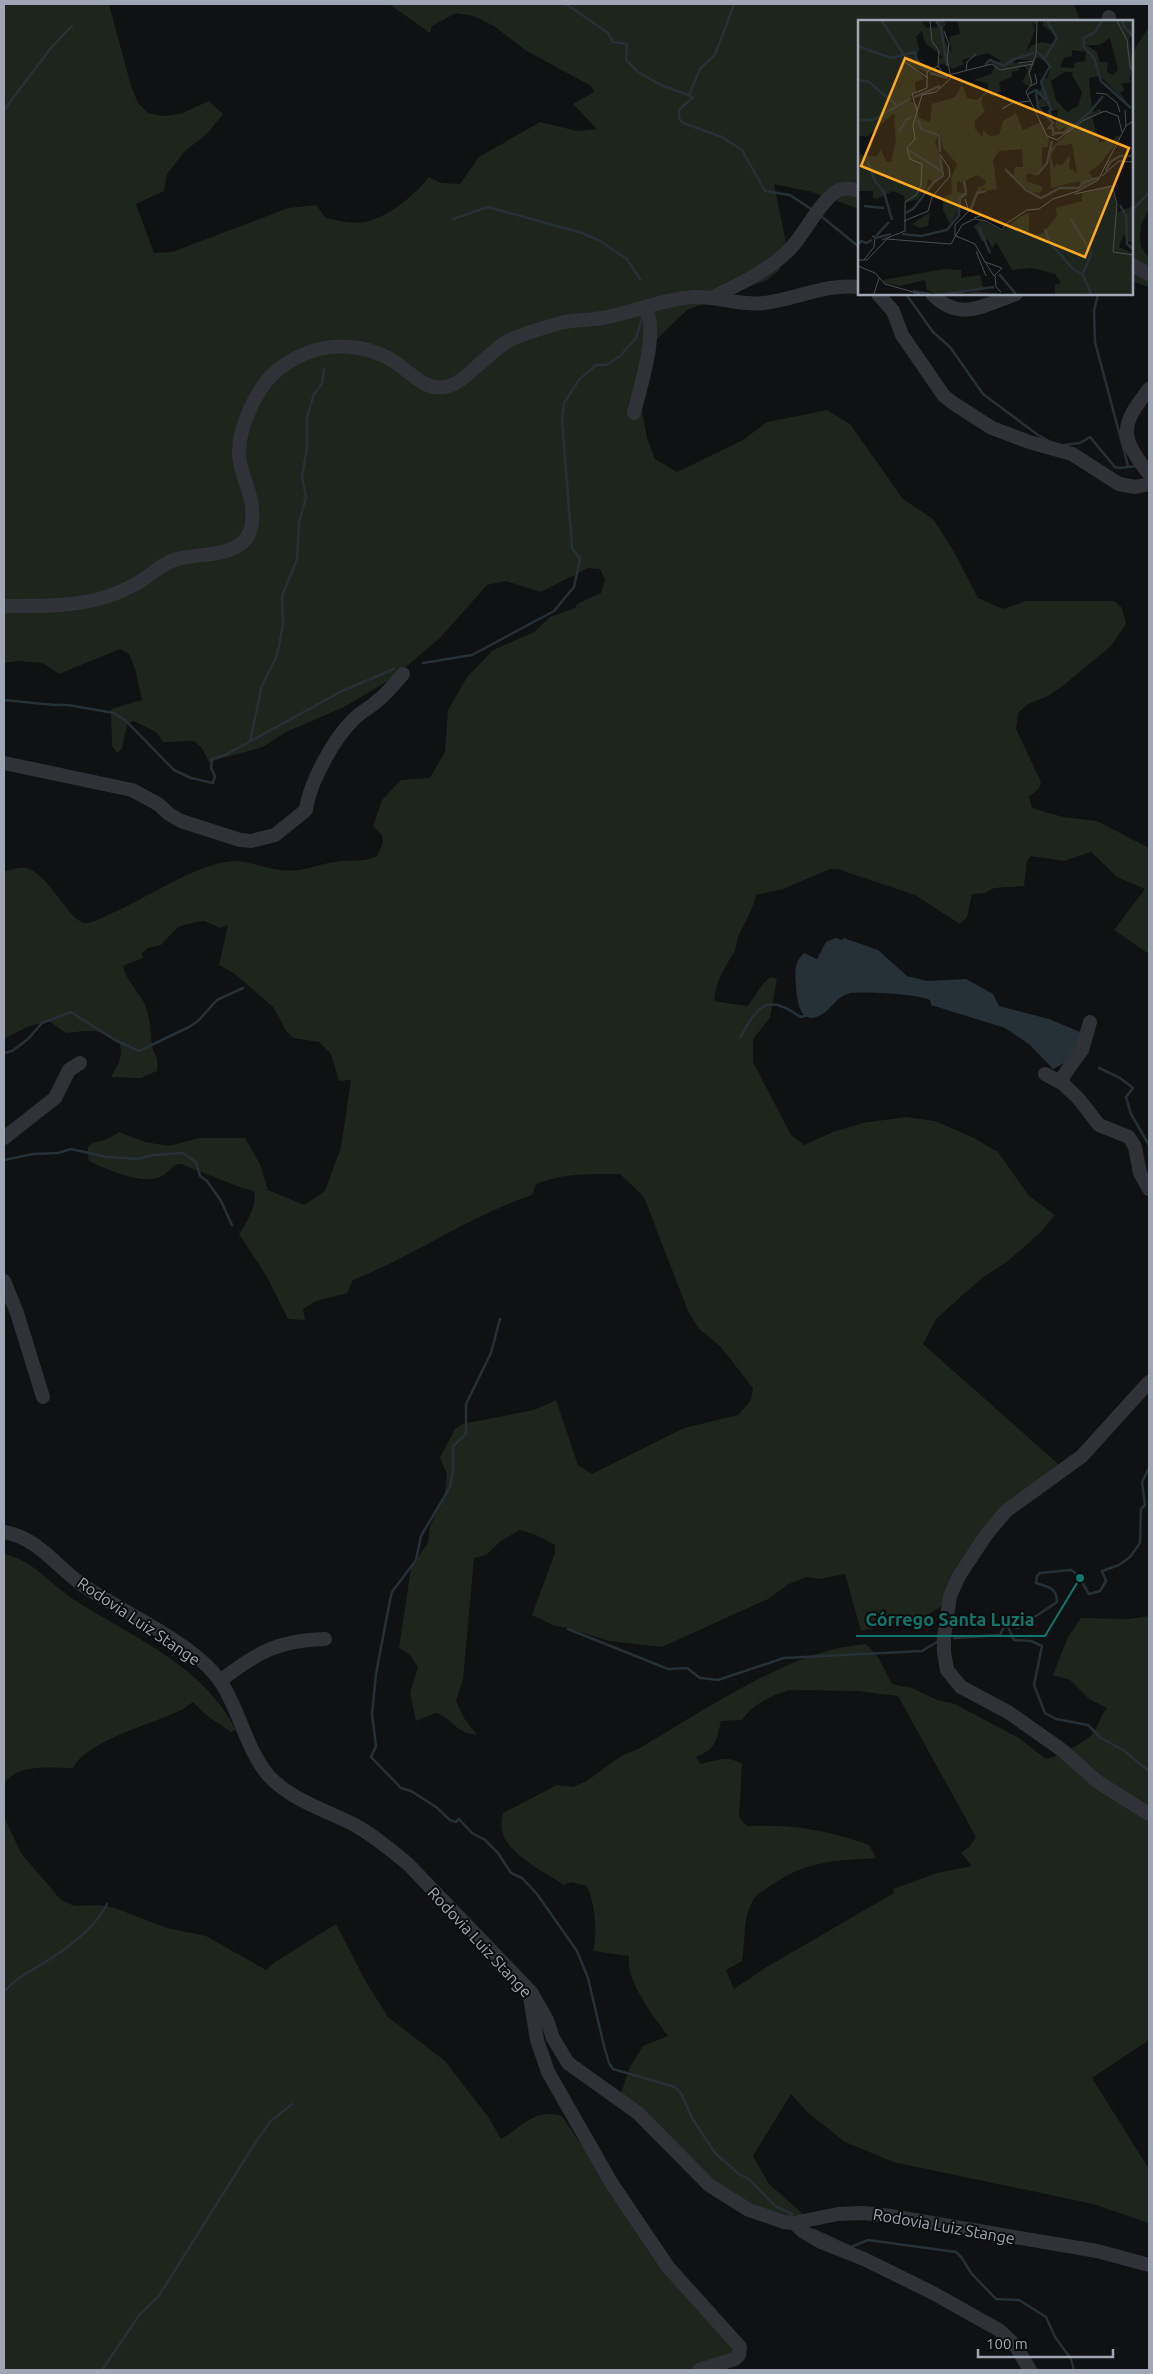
<svg xmlns="http://www.w3.org/2000/svg" width="1153" height="2374" viewBox="0 0 1153 2374" font-family="Ubuntu,sans-serif">
  <style>
    .green { fill: #1d251d; fill-rule: evenodd }
    .water { fill: #263037 }
    .lines { fill: none; stroke-linecap: round; stroke-linejoin: round }
    .stream { stroke: #263037; stroke-width: 2.5 }
    .minor { stroke: #313238; stroke-width: 14 }
    .labels { text-anchor: middle; stroke-width: 4; stroke-linejoin: round; paint-order: stroke }
    .street-label { font-size: 16px; fill: #a0a7b4; stroke: #0c0c0d }
    .inset-river { fill: none; stroke: #263037; stroke-width: 2.5 }
    .inset-road { fill: none; stroke: #4a4d53; stroke-width: 1 }
    .view { fill: #ffa91c; fill-opacity: 0.15; stroke: #ffa91c; stroke-width: 2.5 }
    .inset-edge { fill: none; stroke: #a0a7b4; stroke-width: 2.5 }
    .leader { fill: none; stroke: #0f766e; stroke-width: 2 }
    .callout-dot { fill: #0f766e; stroke: #0c0c0d; stroke-width: 2 }
    .callout-label { font-size: 18px; text-anchor: middle; font-weight: bold; fill: #0f766e; stroke: #0c0c0d; stroke-width: 4; stroke-linejoin: round; paint-order: stroke }
  </style>
  <rect width="100%" height="100%" fill="#101112"/>
  <!-- green -->
  <g class="green">
    <path d="M 4,4 L 109,4 L 131,86 L 138,103 L 148,113 L 163,116 L 180,114 L 209,101 L 223,114 L 207,134 L 185,151 L 167,174 L 164,191 L 136,204 L 154,253 L 172,252 L 288,208 L 316,205 L 326,218 C 339,221 357,225 369,221 C 393,214 414,195 429,177 L 441,183 L 460,184 L 479,157 L 540,122 L 577,131 L 597,129 L 573,104 L 594,92 L 591,86 L 525,50 L 494,26 L 474,16 L 456,13 L 432,26 L 430,33 L 389,4 L 1074,4 L 1080,21 L 859,21 L 859,209 L 812,192 L 774,184 L 786,243 L 779,271 L 767,280 L 687,310 L 653,343 L 638,389 L 647,438 L 655,459 L 677,472 L 743,440 L 767,422 L 827,410 L 850,424 L 903,499 L 933,519 L 953,550 L 978,598 L 1003,609 L 1026,601 L 1114,601 L 1122,608 L 1126,624 L 1111,646 L 1064,685 L 1048,696 L 1028,704 L 1018,713 L 1016,729 L 1041,782 L 1039,788 L 1029,797 L 1032,808 L 1063,817 L 1097,821 L 1149,848 L 1149,954 L 1114,930 L 1145,889 L 1117,877 L 1091,852 L 1064,861 L 1031,856 L 1027,861 L 1024,886 L 994,888 L 985,893 L 972,894 L 967,917 L 960,924 L 915,895 L 837,869 L 830,869 L 783,889 L 756,895 C 753,910 745,921 739,935 C 736,941 737,949 733,954 C 724,969 715,983 714,1001 L 747,1006 C 757,996 759,984 771,977 L 777,979 L 770,1018 L 753,1039 L 753,1062 L 791,1135 L 804,1145 L 833,1132 L 863,1123 L 906,1117 L 935,1121 L 972,1137 L 998,1152 L 1029,1196 L 1055,1215 L 1041,1232 L 1008,1261 L 982,1278 L 936,1319 L 923,1344 L 1066,1471 L 1003,1521 L 967,1575 L 940,1607 L 926,1616 L 861,1631 L 845,1574 L 820,1579 L 806,1577 L 789,1584 L 768,1599 L 662,1647 L 609,1641 L 567,1628 L 555,1626 L 532,1615 L 555,1553 L 555,1545 L 536,1535 L 520,1530 L 501,1541 L 486,1555 L 474,1558 L 463,1680 L 456,1701 L 464,1718 L 477,1735 C 453,1732 454,1719 436,1713 L 416,1721 L 410,1693 L 418,1667 L 410,1655 L 399,1648 L 411,1568 L 428,1543 L 430,1527 L 445,1493 L 447,1474 L 440,1458 L 455,1429 L 462,1424 L 534,1410 L 556,1400 L 578,1465 L 592,1474 L 684,1428 L 738,1415 L 751,1400 L 753,1388 L 720,1346 L 699,1329 L 688,1311 L 644,1197 L 620,1174 C 591,1174 563,1173 536,1184 L 532,1195 C 469,1216 414,1256 353,1280 L 347,1293 L 316,1301 L 303,1309 L 305,1320 L 288,1319 L 267,1277 L 239,1234 C 247,1222 257,1206 254,1191 L 242,1188 L 181,1164 C 171,1164 170,1172 162,1176 C 143,1186 106,1169 89,1161 C 85,1143 89,1144 104,1140 C 109,1139 114,1135 119,1132 L 145,1142 L 169,1146 L 199,1138 L 245,1138 L 260,1164 L 268,1190 L 304,1205 L 325,1191 L 341,1147 L 351,1080 L 339,1081 L 331,1054 L 319,1042 L 293,1038 L 286,1031 L 274,1008 L 235,974 L 219,965 L 228,925 L 220,928 L 204,921 L 187,924 L 178,927 L 161,945 L 148,948 L 142,953 L 143,958 L 123,966 C 126,980 138,991 144,1003 C 151,1017 150,1031 152,1045 C 154,1058 159,1053 157,1071 L 141,1078 L 111,1077 C 118,1065 123,1058 120,1044 C 100,1027 89,1031 66,1033 L 49,1021 L 27,1027 L 4,1039 L 4,872 C 10,870 19,867 26,868 C 49,873 70,924 86,923 C 93,923 101,918 108,915 C 146,899 185,870 225,862 C 242,858 263,868 280,870 C 305,873 319,863 340,861 C 354,860 364,862 377,856 L 383,843 L 382,835 L 373,826 L 382,800 L 401,780 L 430,778 L 445,752 L 448,710 L 467,677 L 493,650 L 534,632 L 550,617 L 575,608 L 577,604 L 601,593 L 605,580 L 600,569 L 588,568 L 541,592 L 506,581 L 487,585 L 441,637 L 393,678 L 344,707 L 284,733 L 263,747 L 209,762 L 202,748 L 194,741 L 163,742 L 156,732 L 134,721 L 127,724 L 122,749 L 117,753 L 112,746 L 111,709 L 142,700 L 135,669 L 129,654 L 120,649 L 59,674 L 43,663 L 19,661 L 4,663 Z"/>
    <polygon points="1149,27 1149,209 1141,225 1140,237 1141,246 1149,259 1149,287 1132,281 1132,53"/>
    <path d="M 4,1554 C 35,1561 51,1585 76,1601 C 134,1638 203,1665 236,1730 L 231,1732 L 206,1715 L 193,1702 C 188,1705 183,1710 177,1712 C 151,1724 85,1742 73,1768 C 53,1768 16,1763 4,1784 Z"/>
    <path d="M 1149,1616 L 1149,2040 L 1092,2078 L 1149,2169 L 1149,2223 L 1093,2204 L 893,2162 L 845,2142 L 807,2112 L 791,2094 L 753,2156 L 769,2184 L 804,2215 L 808,2225 L 744,2208 L 618,2102 L 630,2067 L 643,2046 L 668,2036 C 653,2016 625,1980 629,1956 L 593,1951 C 598,1931 595,1905 587,1886 L 570,1882 L 564,1885 C 539,1868 492,1849 503,1813 L 557,1785 L 573,1787 L 585,1782 L 621,1756 L 638,1749 C 704,1711 789,1650 866,1644 L 878,1657 L 892,1684 L 912,1688 L 937,1700 L 955,1704 L 1019,1738 L 1046,1759 C 1057,1757 1088,1741 1094,1732 C 1099,1724 1100,1716 1107,1708 L 1089,1699 L 1070,1680 L 1053,1675 L 1068,1637 L 1081,1618 L 1129,1619 ZM 789,1690 L 856,1691 L 898,1696 L 976,1837 L 970,1846 L 961,1853 L 972,1866 L 937,1873 L 893,1889 L 894,1893 L 765,1968 L 734,1989 L 726,1970 L 742,1961 C 746,1940 742,1920 753,1900 C 756,1895 765,1890 770,1886 C 808,1860 833,1861 876,1858 L 869,1845 C 823,1829 796,1825 747,1826 L 739,1817 L 742,1764 C 729,1755 715,1760 701,1764 L 696,1757 C 717,1748 716,1741 721,1721 L 742,1720 C 754,1703 769,1697 789,1690 Z"/>
    <path d="M 4,1817 L 21,1853 L 61,1900 L 75,1906 L 99,1905 L 115,1908 L 167,1928 L 206,1936 L 266,1970 L 275,1962 L 336,1924 L 366,1982 L 388,2017 L 445,2061 L 489,2118 L 501,2139 C 524,2126 534,2108 562,2116 L 587,2153 L 738,2350 L 730,2366 L 722,2370 L 4,2370 Z"/>
  </g>
  <!-- water -->
  <path class="water" d="M 836,938 L 842,940 L 844,938 L 878,950 L 907,976 L 927,981 L 966,979 L 993,994 L 999,1006 L 1049,1019 L 1080,1032 C 1079,1052 1071,1061 1053,1069 L 1030,1045 L 1005,1028 L 931,1005 L 930,1000 C 921,994 861,991 851,993 C 837,996 834,1006 824,1013 C 800,1029 797,1002 796,985 C 795,973 794,962 804,953 L 817,959 L 826,942 Z"/>
  <g class="lines">
    <!-- stream -->
    <g class="stream">
      <polyline points="566,4 608,33 613,42 627,44 626,60 638,72 661,85 693,97 679,110 679,118 683,123 722,137 742,150 765,191 790,195 811,209"/>
      <polyline points="689,95 700,69 714,56 720,42 734,4"/>
      <polyline points="4,110 50,49 72,26"/>
      <polyline points="1132,215 1134,208 1149,193"/>
      <polyline points="821,216 859,247"/>
      <polyline points="453,219 488,207 582,233 600,241 627,259 640,279"/>
      <polyline points="906,294 933,332 950,347 983,394 1038,435 1049,441"/>
      <polyline points="1098,294 1094,311 1095,342 1128,466"/>
      <polyline points="1064,445 1080,443 1090,437 1115,467 1120,468 1136,466"/>
      <polyline points="423,663 472,655 554,611 574,587 580,559 572,548 562,419 564,403 579,380 596,365 606,365 620,356 636,338 642,318"/>
      <polyline points="4,700 54,705 68,705 114,713 125,720 174,770 191,778 213,783 215,776 211,768 212,759 227,754 342,691 394,669"/>
      <polyline points="250,741 262,685 276,658 279,646 283,625 282,596 297,559 299,523 306,497 302,477 307,447 307,417 314,394 322,384 324,369"/>
      <path d="M 740,1038 C 750,1021 760,996 783,1007 C 790,1009 795,1014 801,1017 L 807,1015"/>
      <polyline points="4,1053 12,1051 28,1039 42,1023 71,1012 115,1040 139,1051 189,1027 198,1021 217,1000 243,988"/>
      <polyline points="1099,1068 1120,1078 1133,1088 1126,1097 1131,1114 1149,1145"/>
      <polyline points="4,1160 33,1154 58,1153 71,1149 107,1157 137,1159 153,1155 183,1153 196,1162 200,1176 207,1181 221,1201 232,1225"/>
      <polyline points="500,1319 491,1353 466,1404 466,1434 453,1446 453,1470 450,1487 421,1536 416,1560 392,1592 390,1600 376,1674 372,1714 376,1746 371,1757 401,1788 411,1791 436,1807 450,1820 456,1822 459,1819 472,1833 485,1840 498,1853 511,1873 522,1878 537,1894 577,1951 588,1978 604,2046 609,2063 613,2069 675,2087 682,2095 692,2118 715,2153 739,2174 749,2179 775,2206 792,2214"/>
      <polyline points="1145,1505 1142,1482 1149,1468"/>
      <path d="M 1006,1623 L 1018,1628 L 1057,1602 C 1057,1587 1047,1587 1036,1583 L 1037,1576 L 1040,1573 L 1071,1570 L 1078,1575 L 1089,1594 L 1100,1591 L 1106,1581 L 1102,1571 L 1119,1565 L 1130,1557 L 1140,1543 L 1141,1509 L 1145,1505"/>
      <polyline points="1006,1623 1014,1640 1031,1641 1042,1646 1034,1685 1045,1713 1056,1719 1088,1725 1101,1738 1123,1750 1149,1771"/>
      <polyline points="568,1629 668,1669 687,1668 700,1678 710,1679 718,1680 784,1658 922,1651 937,1642"/>
      <polyline points="954,1638 1000,1635 1006,1623"/>
      <path d="M 4,1992 C 15,1979 27,1973 42,1964 C 65,1950 95,1929 107,1904"/>
      <polyline points="814,2230 851,2247 868,2240 956,2252 962,2258 971,2273 996,2299 1019,2300 1046,2317 1055,2337 1071,2359 1074,2370"/>
      <polyline points="102,2370 140,2314 158,2297 257,2140 271,2121 292,2104"/>
    </g>
    <!-- minor -->
    <g class="minor">
      <polyline points="1108,21 1109,17"/>
      <polyline points="1132,265 1149,274"/>
      <polyline points="878,294 893,311 902,335 944,396 953,403 992,428 1029,442 1072,454 1119,484 1135,487 1149,484"/>
      <path d="M 932,294 C 960,323 984,305 1016,294"/>
      <path d="M 711,298 C 737,285 768,271 789,250 C 806,233 815,208 834,193 C 842,187 850,188 859,191"/>
      <path d="M 1149,389 C 1119,427 1120,436 1149,474"/>
      <path d="M 634,413 C 639,391 661,325 644,308"/>
      <path d="M 4,606 C 49,606 93,608 134,585 C 148,578 159,565 174,560 C 197,552 241,559 250,531 C 258,508 245,484 240,463 C 234,434 257,385 280,368 C 315,342 358,339 395,362 C 410,372 425,391 445,387 C 466,384 490,348 514,338 C 530,332 548,326 565,322 C 577,320 590,320 602,318 C 633,313 665,298 696,297 C 720,297 742,306 765,303 C 797,299 826,283 859,287"/>
      <path d="M 4,763 L 132,790 L 158,804 L 169,814 L 181,821 L 240,840 L 251,841 L 275,835 L 306,810 C 309,784 333,740 352,721 C 359,713 368,709 376,702 C 387,694 394,684 403,674"/>
      <polyline points="1045,1074 1062,1083 1078,1098 1099,1125 1129,1137 1135,1147 1140,1173 1149,1189"/>
      <polyline points="1062,1083 1064,1075 1082,1050 1090,1022"/>
      <polyline points="4,1138 55,1098 69,1070 80,1063"/>
      <polyline points="4,1281 17,1313 43,1397"/>
      <polyline points="1149,1382 1082,1456 1006,1511 986,1535 959,1576 950,1596 944,1637 944,1652 947,1670 961,1687 1008,1712 1062,1750 1098,1782 1149,1814"/>
      <path d="M 4,1532 C 39,1538 56,1567 84,1586 C 122,1612 194,1643 220,1681 C 240,1710 245,1747 268,1775 C 289,1799 325,1810 353,1824 C 373,1835 390,1849 408,1864 L 531,1992 L 547,2020 L 553,2038 L 568,2063 L 638,2113 L 709,2185 L 749,2210 L 784,2222 L 794,2223 L 838,2214 L 863,2213 L 891,2216 L 1097,2251 L 1149,2265"/>
      <path d="M 220,1681 C 256,1653 278,1640 325,1639"/>
      <polyline points="530,1997 537,2040 548,2072 612,2184 668,2267 740,2347 739,2355 735,2359 699,2370"/>
      <polyline points="794,2223 804,2232 821,2242 864,2259 933,2293 999,2330 1015,2345 1030,2370"/>
    </g>
  </g>
  <g class="labels">
    <!-- street labels -->
    <g class="street-label">
      <text transform="translate(139 1621) rotate(34)" y="6">Rodovia Luiz Stange</text>
      <text transform="translate(480 1942) rotate(47)" y="6">Rodovia Luiz Stange</text>
      <text transform="translate(944 2226) rotate(10)" y="6">Rodovia Luiz Stange</text>
    </g>
  </g>
  <!-- overview -->
  <g transform="translate(858 20)">
    <rect width="275" height="275" fill="#101112"/>
    <path d="M 0,1 L 64,1 L 68,8 L 80,7 L 77,1 L 85,1 L 88,3 L 85,9 L 88,23 L 94,33 L 91,17 L 102,14 L 100,1 L 179,1 L 177,5 L 174,2 L 177,10 L 168,32 L 174,25 L 184,22 L 194,24 L 199,19 L 198,14 L 185,6 L 185,1 L 275,1 L 275,16 L 271,18 L 275,47 L 271,59 L 274,62 L 263,64 L 267,70 L 262,73 L 270,84 L 242,56 L 231,58 L 234,88 L 236,92 L 241,89 L 245,92 L 234,97 L 241,122 L 255,120 L 259,115 L 263,117 L 241,145 L 231,152 L 235,158 L 244,155 L 225,168 L 221,161 L 193,168 L 191,130 L 209,114 L 207,107 L 201,111 L 197,106 L 200,89 L 195,91 L 190,86 L 182,87 L 180,81 L 185,77 L 179,70 L 183,69 L 185,57 L 189,59 L 193,45 L 179,37 L 177,41 L 158,39 L 156,43 L 177,42 L 172,53 L 174,61 L 171,66 L 164,62 L 170,51 L 167,47 L 161,47 L 161,50 L 154,52 L 154,57 L 141,62 L 143,71 L 134,77 L 131,73 L 125,76 L 123,82 L 127,91 L 117,101 L 117,109 L 125,117 L 125,110 L 132,116 L 141,115 L 145,101 L 158,93 L 165,110 L 183,102 L 191,119 L 190,127 L 184,127 L 184,147 L 178,156 L 170,153 L 168,156 L 169,161 L 185,167 L 182,173 L 174,172 L 155,158 L 157,147 L 165,147 L 164,129 L 141,131 L 135,140 L 139,169 L 129,171 L 125,168 L 115,182 L 120,167 L 126,166 L 128,161 L 119,155 L 103,163 L 99,161 L 99,172 L 110,174 L 102,181 L 100,192 L 92,204 L 85,190 L 85,181 L 87,176 L 94,173 L 93,158 L 99,144 L 85,128 L 81,111 L 77,123 L 82,135 L 83,156 L 77,161 L 79,164 L 70,159 L 69,167 L 60,179 L 47,183 L 46,176 L 35,171 L 19,179 L 15,178 L 15,171 L 0,171 L 0,134 L 18,137 L 23,130 L 28,141 L 33,142 L 38,120 L 36,100 L 38,96 L 35,94 L 9,117 L 0,115 ZM 64,11 L 67,23 L 85,37 L 80,40 L 81,45 L 89,43 L 94,49 L 106,44 L 104,40 L 130,33 L 143,41 L 133,43 L 137,46 L 133,54 L 115,60 L 130,63 L 130,69 L 119,80 L 109,78 L 104,64 L 97,77 L 74,84 L 72,102 L 61,98 L 59,84 L 50,80 L 58,71 L 57,62 L 66,59 L 58,48 L 70,53 L 74,47 L 68,47 L 58,38 L 61,29 L 58,17 ZM 252,18 L 260,50 L 255,55 L 249,52 L 250,42 L 242,42 L 239,32 L 228,25 L 241,25 ZM 214,30 L 228,32 L 227,41 L 216,43 L 216,48 L 202,47 L 206,38 L 214,36 ZM 207,52 L 215,52 L 214,55 L 224,72 L 220,86 L 209,92 L 198,80 L 193,61 ZM 214,124 L 219,153 L 211,148 L 212,135 L 204,145 L 198,144 L 196,148 L 193,136 L 198,126 ZM 253,166 L 260,192 L 275,186 L 275,222 L 270,221 L 266,214 L 261,227 L 275,233 L 275,274 L 197,274 L 197,265 L 203,263 L 197,254 L 175,248 L 154,250 L 138,222 L 134,228 L 129,219 L 124,222 L 116,206 L 124,200 L 144,211 L 163,196 L 176,191 L 171,193 L 171,213 L 179,215 L 185,213 L 199,196 L 198,188 L 224,181 L 224,174 ZM 72,192 L 70,206 L 61,208 L 54,204 ZM 86,249 L 103,250 L 103,258 L 122,255 L 125,268 L 105,270 L 107,274 L 117,271 L 145,274 L 77,274 L 69,270 L 67,260 L 42,266 L 27,263 L 25,260 Z" fill="#1d251d" fill-rule="evenodd"/>
    <path class="inset-river" d="M 24,1 L 46,35M 78,1 L 83,8 L 89,46M 244,1 L 237,12 L 226,18 L 226,27 L 236,38 L 243,61 L 273,88M 264,1 L 266,7 L 275,16M 0,26 L 33,38 L 57,32 L 59,40 L 69,50M 180,32 L 192,46 L 183,62 L 193,90 L 191,91 L 193,95 L 189,96M 187,38 L 199,18 L 189,1M 127,45 L 132,40 L 146,46 L 156,39 L 176,33M 72,53 L 90,58M 0,60 L 11,62 L 38,85M 178,72 L 180,87 L 195,103 L 191,108 L 195,108 L 195,116M 170,74 L 178,70 L 190,82M 56,77 L 82,66M 0,100 L 15,100 L 53,78M 60,100 L 63,109 L 81,115 L 82,132M 41,112 L 48,100 L 54,97M 195,113 L 205,113 L 216,105 L 231,93 L 245,76M 51,130 L 83,151M 9,141 L 17,161 L 26,172 L 34,200M 147,149 L 168,170 L 183,178 L 202,168 L 221,168 L 226,162 L 240,158M 248,151 L 252,142 L 262,136 L 275,136M 179,155 L 189,143 L 194,121M 262,185 L 268,196 L 269,224 L 275,229M 6,186 L 26,188M 112,191 L 119,173 L 128,171M 48,193 L 56,188 L 75,163 L 85,156 L 82,137M 213,199 L 231,229 L 233,235 L 225,253M 121,207 L 132,233M 187,209 L 192,223 L 215,249 L 225,255 L 233,274M 44,214 L 63,216 L 89,210 L 101,195 L 102,178 L 108,173 L 106,161M 18,216 L 31,202M 18,218 L 33,214M 0,225 L 3,221 L 8,223 L 14,220M 141,254 L 158,274M 55,271 L 72,274M 87,274 L 136,267"/>
    <path class="inset-road" d="M 72,1 L 74,21 L 81,31 L 80,46 L 87,56 L 134,44 L 142,50 L 175,44M 179,1 L 178,34 L 171,53 L 174,63 L 168,72 L 189,116 L 199,120 L 226,100 L 247,91 L 260,96 L 264,112M 259,1 L 269,20 L 272,47 L 275,50M 47,42 L 70,58M 160,43 L 176,41M 108,51 L 109,42 L 118,34M 172,66 L 179,63 L 177,54M 238,73 L 248,74 L 259,83 L 262,92M 144,89 L 154,83 L 173,81M 267,90 L 268,106M 59,91 L 54,74 L 69,68 L 69,52 L 80,46M 244,156 L 261,141 L 275,142M 217,174 L 254,166 L 259,184 L 255,232 L 275,235M 116,198 L 125,195 L 136,201M 46,201 L 70,191 L 74,177 L 92,156 L 91,148 L 82,134M 97,216 L 97,205 L 111,191 L 107,179M 98,216 L 117,224 L 127,242 L 144,248 L 136,256 L 127,242M 24,220 L 47,211 L 47,182 L 58,175 L 63,165 L 64,144 L 52,139 L 49,128 L 57,119 L 55,105 L 64,75 L 78,72 L 93,58 L 89,39 L 91,24 L 86,11M 118,231 L 128,256M 0,240 L 9,240 L 29,219 L 93,224 L 104,205 L 116,199 L 128,201 L 144,210 L 149,203 L 169,190 L 181,189 L 195,179 L 220,171 L 240,160 L 268,106 L 275,101M 6,240 L 16,227 L 17,217 L 14,216M 0,246 L 17,253 L 27,264 L 62,274M 137,256 L 138,267 L 143,272M 16,274 L 21,258"/>
    <path class="view" d="M 47,38 L 271,128 L 227,237 L 3,146 Z"/>
    <rect width="275" height="275" class="inset-edge"/>
  </g>
  <!-- callouts -->
  <path class="leader" d="M1080 1578L1045 1636H856"/>
  <circle class="callout-dot" cx="1080" cy="1578" r="5"/>
  <g class="callout-label">
    <text x="950" y="1626">Córrego Santa Luzia</text>
  </g>
  <!-- border -->
  <rect width="1153" height="2374" fill="none" stroke="#a0a7b4" stroke-width="10"/>
  <!-- scale -->
  <path d="M978 2349v8h135v-8" fill="none" stroke="#a0a7b4" stroke-width="2.5"/>
  <text x="986" y="2349" font-size="15" fill="#a0a7b4" stroke="#0c0c0d" stroke-width="4" paint-order="stroke">100 m</text>
</svg>
